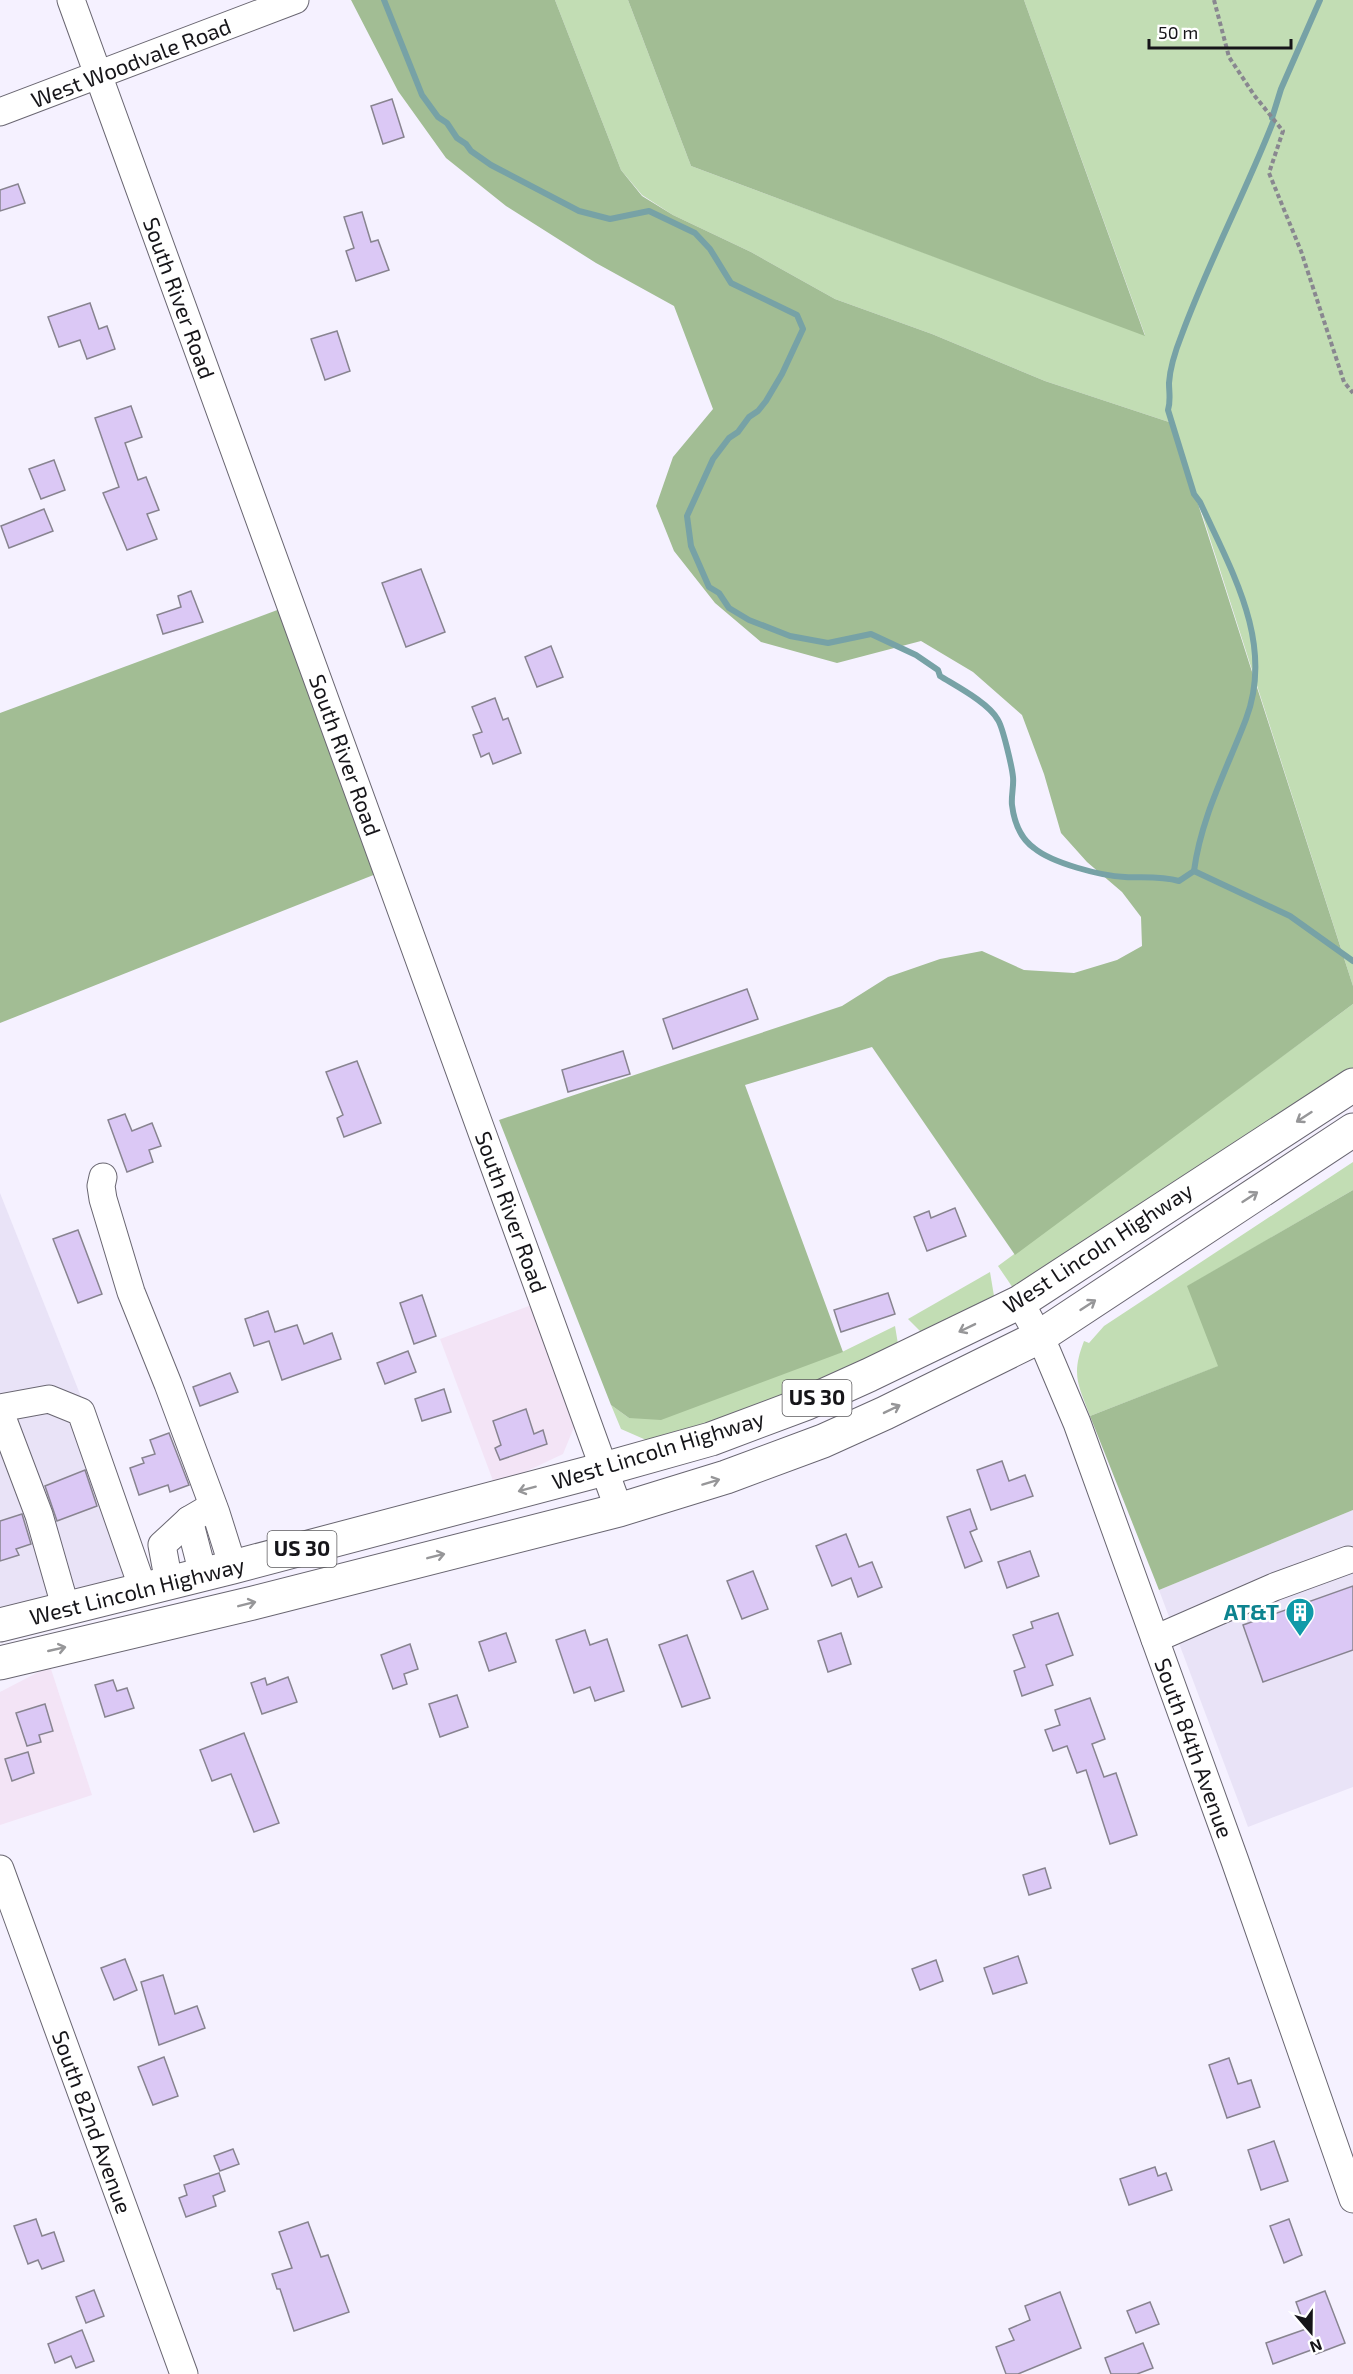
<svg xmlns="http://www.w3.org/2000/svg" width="1353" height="2374" viewBox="0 0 1353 2374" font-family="'Exo 2',sans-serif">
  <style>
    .commercial { fill: #f3e4f6 }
    .built { fill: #e9e3f7 }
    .green { fill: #c2ddb4 }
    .forest { fill: #a2bd94 }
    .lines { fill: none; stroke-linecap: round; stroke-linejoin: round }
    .stream { stroke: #77a2a6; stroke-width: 6 }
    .building { fill: #dbc8f5; stroke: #888490; stroke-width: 1.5 }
    .minor-casing { stroke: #696671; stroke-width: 29 }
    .major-casing { stroke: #696671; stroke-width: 35 }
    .path { stroke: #898790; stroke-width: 4; stroke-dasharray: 4.5 3; stroke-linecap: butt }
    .minor { stroke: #fff; stroke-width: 27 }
    .major { stroke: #fff; stroke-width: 33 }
    .oneway { stroke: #969698 }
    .labels { text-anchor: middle; stroke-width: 5; stroke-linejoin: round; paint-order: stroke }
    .shield { fill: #fff; stroke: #5c5b5e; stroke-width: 1.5 }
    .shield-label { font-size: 21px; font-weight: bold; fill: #161519 }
    .street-label { font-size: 22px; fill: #161519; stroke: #fff }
    .culture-label { font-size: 22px; font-weight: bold; fill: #0d838f; stroke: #fff; text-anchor: end }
  </style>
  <rect width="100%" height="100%" fill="#f5f1ff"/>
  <!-- commercial -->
  <g class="commercial">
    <polygon points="537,1303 577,1420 563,1454 495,1486 440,1339"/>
    <polygon points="50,1666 92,1795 0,1825 0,1692"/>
  </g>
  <!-- built -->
  <g class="built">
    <polygon points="0,1193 152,1575 0,1611"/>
    <polygon points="1353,1510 1353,1787 1248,1827 1159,1590"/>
  </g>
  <!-- green -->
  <g class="green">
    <polygon points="555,0 628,0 691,166 1145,335 1024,0 1353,0 1353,986 1166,401 1172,423 1045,381 932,334 835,299 751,252 673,215 642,195 621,170"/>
    <polygon points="1353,1004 1353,1070 1013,1288 998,1266"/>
    <path d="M 1353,1162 L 1353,1190 L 1188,1286 L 1219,1366 L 1090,1416 C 1078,1384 1071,1375 1084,1341 L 1089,1343 L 1104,1326 Z"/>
    <polygon points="990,1272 994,1296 924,1335 908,1319"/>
    <polygon points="895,1326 898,1344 819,1385 653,1443 621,1429 611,1405 629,1418 842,1352"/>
  </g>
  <!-- forest -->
  <g class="forest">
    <polygon points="351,0 555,0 621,170 642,196 673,215 751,252 835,299 932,334 1045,381 1172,423 1353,986 1353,1004 1015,1255 872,1047 745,1085 843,1352 661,1420 629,1418 611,1405 499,1120 842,1006 888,977 940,959 982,951 1024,970 1074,973 1117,960 1142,946 1141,917 1122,892 1087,862 1061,833 1044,774 1022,715 973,672 921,641 837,663 761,642 715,603 674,551 656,506 673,457 713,409 674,306 596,263 506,206 446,158 398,91"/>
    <polygon points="628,0 1024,0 1145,336 691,166"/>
    <polygon points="280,609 376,874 0,1023 0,713"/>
    <polygon points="1353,1190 1353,1510 1159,1590 1090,1416 1218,1366 1187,1286"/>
  </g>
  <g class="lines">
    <!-- stream -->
    <g class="stream">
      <path d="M 384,0 L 422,95 L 438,117 L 447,123 L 457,138 L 466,144 L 471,151 L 491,165 L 579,211 L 610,219 L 649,211 L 695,233 L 710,249 L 731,283 L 797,315 L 803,329 L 782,374 L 766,401 L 758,411 L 749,417 L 738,432 L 729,438 L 713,459 L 687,516 L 691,546 L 709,587 L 719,593 L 729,608 L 749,620 L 790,636 L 828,643 L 871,634 L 916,655 L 938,670 L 940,676 C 956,686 989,703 998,720 C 1003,728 1012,767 1013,777 C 1014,786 1011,796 1012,805 C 1014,821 1020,838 1034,848 C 1052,863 1101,876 1125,877 C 1143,878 1161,876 1179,881 L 1194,871"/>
      <polyline points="1272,118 1281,89 1320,0"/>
      <path d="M 1194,871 C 1201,817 1227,769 1246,719 C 1275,643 1231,570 1200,502 L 1194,494 L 1168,410 C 1171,400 1169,393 1169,383 C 1170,367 1176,349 1182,334 C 1209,261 1245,193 1273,122"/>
      <polyline points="1194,871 1290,916 1353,961"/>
    </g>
  </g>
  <!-- building -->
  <g class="building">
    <polygon points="392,99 404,137 383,144 371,106"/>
    <polygon points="18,184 25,203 0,211 0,190"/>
    <polygon points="362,212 371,242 378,240 389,270 356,281 346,251 354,248 344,217"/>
    <polygon points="90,303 99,329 107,326 115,349 87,359 80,340 59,347 48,317"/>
    <polygon points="337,331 350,371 325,380 311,339"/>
    <polygon points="131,406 142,437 125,443 138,480 146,477 159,510 147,514 157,539 127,550 103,493 119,487 95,418"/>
    <polygon points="54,460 65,490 41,499 29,469"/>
    <polygon points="44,509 53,531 9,548 1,526"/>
    <polygon points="421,569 445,632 406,647 382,583"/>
    <polygon points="191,591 203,622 163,634 157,615 181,607 178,596"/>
    <polygon points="551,646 563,677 537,687 525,657"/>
    <polygon points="495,698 503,720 508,718 521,753 493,764 489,753 481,757 473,735 482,732 472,707"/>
    <polygon points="747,989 758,1019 673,1049 663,1019"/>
    <polygon points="623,1051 630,1074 568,1092 562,1070"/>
    <polygon points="357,1061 381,1123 344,1137 337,1118 343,1115 326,1072"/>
    <polygon points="125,1114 132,1131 152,1123 161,1146 149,1150 153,1162 127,1172 108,1120"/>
    <polygon points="955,1208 966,1236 927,1251 914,1217 929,1211 931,1218"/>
    <polygon points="78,1230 102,1294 78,1303 53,1239"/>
    <polygon points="888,1293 895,1314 841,1332 834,1310"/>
    <polygon points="422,1295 436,1336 414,1344 400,1303"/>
    <polygon points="268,1311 275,1332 297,1325 304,1344 332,1333 341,1359 282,1380 269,1341 254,1346 245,1319"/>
    <polygon points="408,1351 416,1372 385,1384 377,1363"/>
    <polygon points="230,1373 238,1392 200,1406 193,1387"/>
    <polygon points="444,1389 451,1412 422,1421 415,1399"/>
    <polygon points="526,1409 534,1434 543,1430 547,1444 500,1460 495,1448 501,1445 493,1421"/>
    <polygon points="169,1433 189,1485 170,1492 168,1485 139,1495 130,1468 144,1463 142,1458 155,1454 150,1440"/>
    <polygon points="1002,1461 1009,1481 1025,1475 1033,1496 991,1510 977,1470"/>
    <polygon points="85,1470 97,1506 57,1521 45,1486"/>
    <polygon points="970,1509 977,1529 970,1532 982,1561 965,1568 947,1517"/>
    <polygon points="22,1514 31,1544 16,1549 19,1555 0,1561 0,1521"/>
    <polygon points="846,1534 859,1567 872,1562 882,1587 858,1597 851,1578 832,1586 816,1546"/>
    <polygon points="1030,1551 1039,1576 1007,1588 998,1562"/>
    <polygon points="753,1571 768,1609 742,1619 727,1581"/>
    <polygon points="1353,1586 1353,1650 1263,1682 1243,1625"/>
    <polygon points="1058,1613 1073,1655 1046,1665 1053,1685 1022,1696 1014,1671 1025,1667 1013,1635 1033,1628 1031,1622"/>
    <polygon points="585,1630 590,1645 607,1639 624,1691 595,1701 590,1687 574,1693 556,1640"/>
    <polygon points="506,1633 516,1662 489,1671 479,1642"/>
    <polygon points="841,1633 851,1664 828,1672 818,1641"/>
    <polygon points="687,1635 710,1698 682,1707 659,1645"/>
    <polygon points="410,1644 418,1669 404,1674 407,1684 393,1689 381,1655"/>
    <polygon points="288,1677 297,1702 262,1714 251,1683 265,1678 267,1685"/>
    <polygon points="113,1680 117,1691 127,1688 134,1708 105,1717 95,1685"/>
    <polygon points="457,1695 468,1727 440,1737 429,1704"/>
    <polygon points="1090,1698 1105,1739 1092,1744 1104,1777 1116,1773 1137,1835 1110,1844 1086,1770 1077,1773 1067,1746 1053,1751 1045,1730 1060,1725 1055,1710"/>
    <polygon points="45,1704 53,1731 39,1735 41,1742 27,1746 16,1713"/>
    <polygon points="244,1733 279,1823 254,1832 231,1774 212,1781 200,1750"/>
    <polygon points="28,1752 34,1773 12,1781 5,1759"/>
    <polygon points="1045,1868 1051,1888 1029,1895 1023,1875"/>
    <polygon points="1018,1956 1027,1983 993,1994 984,1968"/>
    <polygon points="125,1959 137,1990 114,2000 101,1968"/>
    <polygon points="936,1960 943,1981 920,1990 912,1969"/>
    <polygon points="163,1975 175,2014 197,2006 205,2028 159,2045 141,1982"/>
    <polygon points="164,2057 178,2096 153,2105 138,2067"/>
    <polygon points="1229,2058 1238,2084 1251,2080 1260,2107 1227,2118 1209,2065"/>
    <polygon points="1274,2141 1288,2181 1261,2190 1248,2150"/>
    <polygon points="233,2149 239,2164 220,2171 214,2156"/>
    <polygon points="1155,2167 1158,2176 1166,2173 1172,2190 1129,2205 1120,2179"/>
    <polygon points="219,2173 225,2191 213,2196 216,2206 186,2217 179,2198 187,2195 184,2185"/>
    <polygon points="36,2219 42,2236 54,2232 64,2261 42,2269 38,2260 28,2264 14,2226"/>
    <polygon points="1289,2219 1302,2255 1284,2263 1270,2226"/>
    <polygon points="308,2222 321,2257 328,2255 349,2312 294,2331 280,2289 277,2289 272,2274 292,2268 279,2232"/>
    <polygon points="94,2290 104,2316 86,2323 76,2297"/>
    <polygon points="1325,2291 1345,2343 1316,2354 1314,2349 1273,2364 1266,2343 1306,2329 1296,2302"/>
    <polygon points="1060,2292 1081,2348 1018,2374 1006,2374 996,2347 1014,2340 1009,2329 1030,2320 1025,2306"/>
    <polygon points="1150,2302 1159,2324 1136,2333 1127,2311"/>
    <polygon points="82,2330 94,2361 76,2368 71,2356 55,2363 48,2344"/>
    <polygon points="1143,2343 1153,2368 1137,2374 1111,2374 1105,2358"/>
  </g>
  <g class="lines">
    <!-- minor casing -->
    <g class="minor-casing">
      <g id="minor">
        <polyline points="71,0 619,1510"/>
        <polyline points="0,112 295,0"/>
        <polyline points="103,1177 101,1186 103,1199 131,1292 168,1384 216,1513 233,1567"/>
        <polyline points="1020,1302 1047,1352 1077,1423 1235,1861 1353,2199"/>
        <polyline points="0,1408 49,1399 81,1412 143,1589"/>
        <polyline points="0,1412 39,1515 66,1609"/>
        <polyline points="189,1520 203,1574"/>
        <polyline points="169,1583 162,1545 189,1520 213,1506"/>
        <polyline points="1155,1639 1274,1587 1348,1560"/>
        <polyline points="0,1869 184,2374"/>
      </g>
    </g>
    <!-- major casing -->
    <g class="major-casing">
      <g id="major">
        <polyline points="0,1625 233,1567 604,1469 711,1439 807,1403 869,1375 1020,1302 1353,1085"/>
        <polyline points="0,1663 253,1603 619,1510 726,1477 823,1441 885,1413 1039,1337 1353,1130"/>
      </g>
    </g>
    <!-- path -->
    <polyline class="path" points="1214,0 1229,57 1254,95 1283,131 1269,173 1301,251 1344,382 1353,393"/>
    <!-- minor -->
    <use href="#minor" class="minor"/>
    <!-- major -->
    <use href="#major" class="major"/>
  </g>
  <!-- one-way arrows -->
  <defs><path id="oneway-shaft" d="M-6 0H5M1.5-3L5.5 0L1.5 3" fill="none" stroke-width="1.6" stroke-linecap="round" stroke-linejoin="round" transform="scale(1.5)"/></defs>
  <g class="oneway">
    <use href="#oneway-shaft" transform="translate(1304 1117) rotate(147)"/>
    <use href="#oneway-shaft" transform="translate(1250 1197) rotate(-33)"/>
    <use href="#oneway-shaft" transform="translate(1088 1305) rotate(-33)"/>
    <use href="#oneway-shaft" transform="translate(967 1328) rotate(154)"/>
    <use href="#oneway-shaft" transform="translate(892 1409) rotate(-26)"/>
    <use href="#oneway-shaft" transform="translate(711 1482) rotate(-17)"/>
    <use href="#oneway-shaft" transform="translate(527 1489) rotate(165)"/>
    <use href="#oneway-shaft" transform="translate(436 1556) rotate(-14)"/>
    <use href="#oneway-shaft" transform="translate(247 1604) rotate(-14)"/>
    <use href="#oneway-shaft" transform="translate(57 1649) rotate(-13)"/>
  </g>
  <!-- icons -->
  <defs>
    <g id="building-pin" transform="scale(1.5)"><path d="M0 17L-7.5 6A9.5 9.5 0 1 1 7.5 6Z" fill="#0f9aa8" stroke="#fff"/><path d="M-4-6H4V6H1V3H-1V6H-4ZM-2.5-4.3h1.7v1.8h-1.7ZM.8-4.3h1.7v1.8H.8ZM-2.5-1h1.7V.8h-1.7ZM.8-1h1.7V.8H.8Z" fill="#fff"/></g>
  </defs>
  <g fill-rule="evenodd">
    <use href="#building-pin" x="1300" y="1612"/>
  </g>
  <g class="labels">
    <!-- shield labels -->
    <g class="shield">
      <rect x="782.5" y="1380" width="69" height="36" rx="4.5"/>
      <rect x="267.5" y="1531" width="69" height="36" rx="4.5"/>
    </g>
    <g class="shield-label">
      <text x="817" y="1405">US 30</text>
      <text x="302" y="1556">US 30</text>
    </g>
    <!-- street labels -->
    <g class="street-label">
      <text transform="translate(131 63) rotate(-21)" y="8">West Woodvale Road</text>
      <text transform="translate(179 298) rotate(70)" y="8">South River Road</text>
      <text transform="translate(345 755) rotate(70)" y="8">South River Road</text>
      <text transform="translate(511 1212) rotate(70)" y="8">South River Road</text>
      <text transform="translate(1098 1248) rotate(-33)" y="8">West Lincoln Highway</text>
      <text transform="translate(658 1450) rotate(-17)" y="8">West Lincoln Highway</text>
      <text transform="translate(137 1591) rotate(-14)" y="8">West Lincoln Highway</text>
      <text transform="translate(1194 1748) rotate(70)" y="8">South 84th Avenue</text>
      <text transform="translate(92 2122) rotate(70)" y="8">South 82nd Avenue</text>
    </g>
    <!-- culture labels -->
    <g class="culture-label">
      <text x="1279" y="1620">AT&amp;T</text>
    </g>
  </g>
  <!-- north arrow -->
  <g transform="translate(1311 2332) rotate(160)" stroke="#ffffff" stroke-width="4.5" paint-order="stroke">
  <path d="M0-4.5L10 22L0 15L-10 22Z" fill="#161519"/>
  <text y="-9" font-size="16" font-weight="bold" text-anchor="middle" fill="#161519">N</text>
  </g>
  <!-- scale -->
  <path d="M1149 39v9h142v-9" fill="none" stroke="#161519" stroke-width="3"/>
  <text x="1158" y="39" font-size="18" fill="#161519" stroke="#ffffff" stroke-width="4.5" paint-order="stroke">50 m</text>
</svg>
